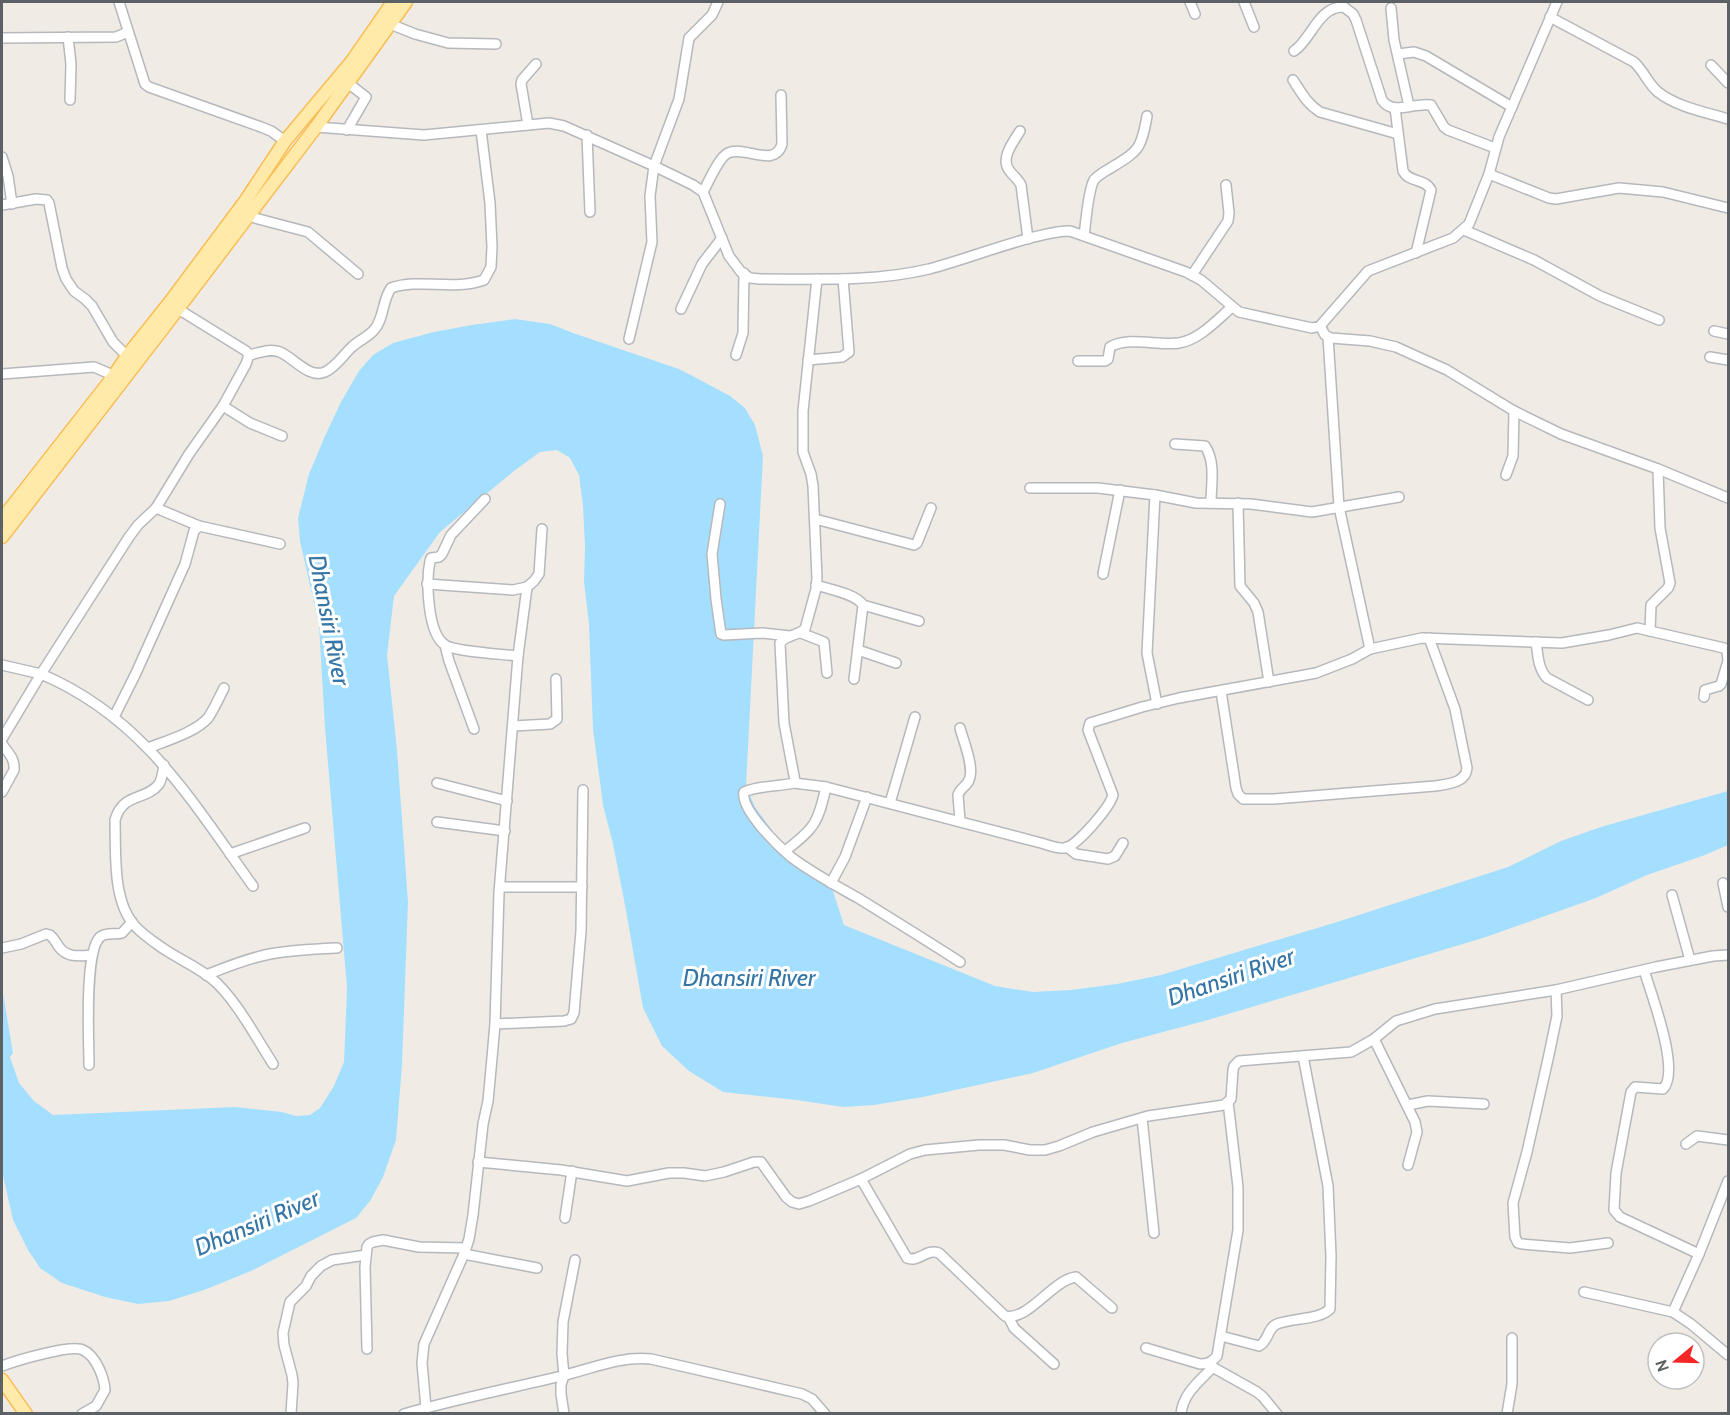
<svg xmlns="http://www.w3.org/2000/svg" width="1730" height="1415" viewBox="0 0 1730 1415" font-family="Cabin,sans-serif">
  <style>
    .water { fill: #a5dfff }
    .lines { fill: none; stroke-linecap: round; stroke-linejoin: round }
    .minor-casing { stroke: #b5b8bc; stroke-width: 12 }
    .major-casing { stroke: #fabd53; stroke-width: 15 }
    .minor { stroke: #fff; stroke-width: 9 }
    .major { stroke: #ffeaaa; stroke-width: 12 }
    .labels { text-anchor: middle; stroke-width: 6; stroke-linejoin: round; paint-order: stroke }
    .water-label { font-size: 24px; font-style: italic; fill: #3676a6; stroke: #fff }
  </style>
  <rect width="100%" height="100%" fill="#f0ece5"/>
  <!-- water -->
  <polygon class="water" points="515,319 550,324 573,333 679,369 704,382 730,396 745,408 755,425 763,456 746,786 755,807 777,837 818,877 831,885 844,925 995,986 1033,992 1071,990 1117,984 1161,975 1337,922 1508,867 1561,841 1601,827 1728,791 1728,845 1705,855 1647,875 1596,898 1483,938 1208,1020 1122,1043 1033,1073 923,1097 874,1105 843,1107 797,1100 723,1092 689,1071 662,1046 643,1008 625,905 613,844 603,805 598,767 593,730 589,624 584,582 585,546 583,506 579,475 570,458 557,450 540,452 514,471 440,532 394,596 387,655 397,750 408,902 402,1065 396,1140 383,1177 370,1201 356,1218 251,1271 204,1290 169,1301 138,1304 105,1297 62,1283 40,1268 28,1250 13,1220 2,1171 2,988 13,1053 10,1057 19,1083 34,1101 53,1115 235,1107 282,1112 296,1116 310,1115 320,1108 334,1086 344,1062 347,988 325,728 319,625 300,541 298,518 309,474 325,436 341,402 359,371 373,355 393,343 434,332 472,325"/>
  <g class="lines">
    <!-- minor casing -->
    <g class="minor-casing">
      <g id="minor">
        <polyline points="119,2 145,84 149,87 261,127 271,131 285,141"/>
        <polyline points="1190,2 1195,14"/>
        <polyline points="1244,2 1254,27"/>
        <polyline points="1391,8 1394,40 1409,106"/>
        <path d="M 1550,17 L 1634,62 C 1644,71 1648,84 1658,92 C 1677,107 1705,112 1728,119"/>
        <polyline points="390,24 415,34 448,43 496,44"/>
        <polyline points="68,37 71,64 70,100"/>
        <polyline points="2,38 116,37 128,32"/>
        <path d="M 1294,51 C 1312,39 1318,6 1344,7 L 1353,14 L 1356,20 L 1382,100 C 1392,116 1414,102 1431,105 L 1444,127 L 1448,130 L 1495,148"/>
        <polyline points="1398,54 1414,52 1426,56 1512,107"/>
        <polyline points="1711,65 1728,83"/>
        <path d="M 1293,80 C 1301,92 1307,104 1320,112 L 1398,134"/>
        <path d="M 1395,108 L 1403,171 C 1409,183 1425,178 1431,190 L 1416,253"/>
        <polyline points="528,125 521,84 522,80 536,64"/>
        <path d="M 316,127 L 424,135 L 549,123 L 564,126 L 654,166 L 693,185 L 703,192 L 729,256 L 741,272 L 750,278 L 760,279 C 816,279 874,282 929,269 C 963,260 996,247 1030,238 C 1043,235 1056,231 1070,231 L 1186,272 L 1201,280 L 1239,312 L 1312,328 L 1320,326 L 1368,271 L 1453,238 L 1469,224 L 1489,174 L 1499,137 L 1557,2"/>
        <polyline points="347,130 366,97 348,83"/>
        <path d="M 1020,131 C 1014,141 1000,158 1009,170 C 1013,176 1018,179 1021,185 L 1028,239"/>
        <polyline points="587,135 590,212"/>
        <polyline points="2,157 8,176 12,204"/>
        <polyline points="1489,174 1549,198 1556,199 1619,188 1663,192 1728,208"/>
        <path d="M 703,192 C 708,183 719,157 728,153 C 745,145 775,169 782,144 L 781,95"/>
        <polyline points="2,205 36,199 47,200 49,203 62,268 66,279 74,291 85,299 92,306 113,342 127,356"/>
        <polyline points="249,214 255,218 308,232 358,274"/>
        <polyline points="1464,230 1534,260 1600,296 1659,320"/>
        <path d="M 1084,235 C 1086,222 1088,190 1094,180 C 1097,176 1104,172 1109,169 C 1138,151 1141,151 1147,116"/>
        <polyline points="1192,275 1228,221 1229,213 1226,185"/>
        <path d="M 817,279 L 803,411 L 803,452 L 811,474 L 813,486 L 817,578 L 816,589 L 805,629 C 797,636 786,635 780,643 L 784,723 L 795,781 L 794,783 C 777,787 760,785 744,792 C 740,809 778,846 791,857 C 812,873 835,885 858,898 C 892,919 926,940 960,962"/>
        <polyline points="681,309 702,264 722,238"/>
        <polyline points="1320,326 1325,335 1331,338 1370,341 1396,347 1447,370 1514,411 1561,434 1658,469 1728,498"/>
        <polyline points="1714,331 1728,334"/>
        <polyline points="1328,337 1339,507 1370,649"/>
        <polyline points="629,339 652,242 650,196 654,166 679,99 689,38 712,15 718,2"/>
        <path d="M 249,355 C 259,353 270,348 280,352 C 294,358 309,379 325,372 C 336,367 343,355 352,347 C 358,341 368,337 374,330 C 384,319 382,301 391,288 C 420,278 453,291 484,280 L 491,267 L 492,247 L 490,203 L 481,130"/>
        <polyline points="736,355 743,333 744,273"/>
        <polyline points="1710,357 1728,360"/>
        <polyline points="808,360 842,357 849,352 843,279"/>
        <path d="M 1078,361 L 1105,361 L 1108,359 L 1110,347 C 1128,336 1159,346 1179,343 C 1199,340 1217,320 1232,307"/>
        <polyline points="2,374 94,367 108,373 113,377"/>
        <polyline points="223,406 250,423 282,436"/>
        <path d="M 1175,444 L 1205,446 C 1216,462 1211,485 1211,503"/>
        <polyline points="1506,475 1513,456 1514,411"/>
        <polyline points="1030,488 1098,488 1155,495 1196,503 1251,504 1312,512 1399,497"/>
        <polyline points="1155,495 1147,653 1157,704"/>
        <path d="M 485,499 L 451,535 L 442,554 L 439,557 L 431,558 L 430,561 C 426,580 427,633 445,645 C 456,652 503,654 518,656"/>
        <polyline points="1238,503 1240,586 1254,603 1258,612 1269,682"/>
        <polyline points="720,504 712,554 716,599 721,634 724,635 762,633 790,636"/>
        <polyline points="156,508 199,526"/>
        <polyline points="815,519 914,545 917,543 931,508"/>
        <polyline points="1103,574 1120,490"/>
        <polyline points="427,584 513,590 527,587 534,581 539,574 542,529"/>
        <path d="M 816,585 C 829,589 856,594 863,605 L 854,679"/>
        <polyline points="863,605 919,621"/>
        <polyline points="1650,631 1651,605 1668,588 1670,583 1660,528 1658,469"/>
        <polyline points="801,633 824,642 827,673"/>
        <path d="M 1536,642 C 1538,655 1538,669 1547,678 L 1588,700"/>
        <polyline points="445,645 449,661 474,729"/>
        <polyline points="858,650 896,663"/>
        <polyline points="2,665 41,674 129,537 138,525 156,508 189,454 223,406 246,364 249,355 246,351 178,309"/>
        <path d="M 1221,691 L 1236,788 L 1238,794 L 1243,799 L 1274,799 L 1435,786 C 1448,784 1466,783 1467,768 L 1455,709 L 1429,638"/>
        <polyline points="114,717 136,673 185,564 194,531 199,526 280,544"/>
        <polyline points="513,726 550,724 557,719 556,679"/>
        <path d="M 2,739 L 41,674 C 143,717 191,800 253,886"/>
        <path d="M 2,744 C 8,753 15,758 14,770 L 2,792"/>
        <path d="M 148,748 C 166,741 196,732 208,718 C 214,709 219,698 224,688"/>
        <path d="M 164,765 C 163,772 162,779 159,784 C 146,801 123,792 115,820 C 116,852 112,901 135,926 C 143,935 154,942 164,949 C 179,959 197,967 211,978 C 234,996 257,1039 273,1064"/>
        <polyline points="437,783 507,801"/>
        <path d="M 794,783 L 826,787 L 1041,843 C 1048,845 1058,849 1065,848 C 1077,846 1110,807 1113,795 L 1088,730 L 1090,723 L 1142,707 L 1179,698 L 1316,673 L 1352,659 L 1370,649 L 1422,638 L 1562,643 L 1609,635 L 1637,628 L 1724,648 L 1727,651 L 1728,661 L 1721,684 L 1719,686 L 1705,690 L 1704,697"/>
        <polyline points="890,803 915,717"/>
        <path d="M 960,821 L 958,795 C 960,788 967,786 969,780 C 975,768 963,740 960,728"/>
        <polyline points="437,822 505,831"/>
        <polyline points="1067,847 1076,854 1108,859 1115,856 1123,843"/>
        <path d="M 785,851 C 815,828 818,823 826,787"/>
        <polyline points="230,854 305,828"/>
        <polyline points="831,883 845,857 867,797"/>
        <polyline points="1723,883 1728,907"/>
        <polyline points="500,887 582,887"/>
        <polyline points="1672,895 1690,960"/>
        <path d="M 2,948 L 21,944 L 46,934 L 50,935 C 55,939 56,943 59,947 C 67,958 80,956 92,955"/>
        <path d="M 1644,970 C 1651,994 1681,1071 1663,1089 L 1635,1087 L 1631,1092 L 1616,1173 L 1614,1210 L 1620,1217 L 1699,1254"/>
        <path d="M 206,975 C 227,967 248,958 270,954 C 292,950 315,949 337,948"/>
        <polyline points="1556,990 1557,1016 1548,1059 1527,1152 1513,1203 1515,1237 1518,1243 1522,1244 1570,1248 1608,1243"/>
        <polyline points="495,1024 564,1021 571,1019 574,1013 581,931 583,790"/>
        <polyline points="1374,1039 1415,1122 1417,1132 1408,1165"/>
        <path d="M 89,1065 C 89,1041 84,952 100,937 C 106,932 115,935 122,933 L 132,922"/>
        <polyline points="1408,1105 1428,1101 1484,1104"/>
        <polyline points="1142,1118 1154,1233"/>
        <polyline points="1686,1144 1697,1136 1728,1140"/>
        <polyline points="478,1162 561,1170 627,1181 669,1173 684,1173 705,1176 724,1172 754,1162 761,1162 786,1197 792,1202 799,1204 809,1201 861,1179 910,1154 925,1150 979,1145 1004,1145 1030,1150 1045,1150 1059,1146 1093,1132 1148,1116 1224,1105 1231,1099 1233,1070 1234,1066 1239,1061 1351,1052 1374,1039 1396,1021 1435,1009 1556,990 1656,967 1713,956 1728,955"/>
        <path d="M 861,1179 L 907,1258 C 919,1263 926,1248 939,1253 L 1005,1316 C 1029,1321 1052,1280 1076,1277 L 1112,1308"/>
        <polyline points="565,1218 572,1171"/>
        <polyline points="464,1254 537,1268"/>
        <polyline points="1584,1292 1673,1312 1691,1324 1728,1355"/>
        <polyline points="1673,1312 1699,1254 1728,1181"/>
        <polyline points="1011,1317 1010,1320 1014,1328 1054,1364"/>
        <path d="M 1221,1336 L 1259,1346 C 1269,1341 1267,1328 1277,1324 C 1292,1318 1319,1320 1330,1309 L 1331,1256 L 1328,1186 L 1303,1056"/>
        <path d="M 1146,1348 L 1200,1364 C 1208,1364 1212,1362 1217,1356 L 1238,1230 L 1238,1187 L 1228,1102"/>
        <polyline points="367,1349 365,1267 367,1247 369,1244 373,1242 383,1240 419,1247 466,1248"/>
        <polyline points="1207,1364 1257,1392 1263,1397 1277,1414"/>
        <path d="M 2,1366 C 15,1361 71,1344 83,1350 C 96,1356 104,1377 105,1390 L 96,1406 L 82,1414"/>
        <polyline points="426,1408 422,1363 424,1344 464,1254 469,1239 473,1215 483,1124 488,1101 492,1058 495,1024 499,893 518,656 527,587"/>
        <polyline points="291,1414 293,1383 292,1375 284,1345 283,1333 290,1302 306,1286 311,1276 321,1266 332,1260 366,1255"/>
        <path d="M 404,1414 C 456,1399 508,1389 561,1376 C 592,1369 618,1356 651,1359 L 802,1394 L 812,1399 L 825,1414"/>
        <polyline points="564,1414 561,1394 561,1385 564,1375 562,1354 563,1322 575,1260"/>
        <path d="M 1181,1414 C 1183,1393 1200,1381 1213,1367"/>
        <polyline points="1507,1414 1512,1384 1512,1338"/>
      </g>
    </g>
    <!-- major casing -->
    <g class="major-casing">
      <g id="major">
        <polyline points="2,519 113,377 127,356 170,302 246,200 285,141 352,61 393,2"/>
        <polyline points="2,537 161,331 316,127 406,2"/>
        <polyline points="2,1380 26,1414"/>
      </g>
    </g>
    <!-- minor -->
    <use href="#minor" class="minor"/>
    <!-- major -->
    <use href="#major" class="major"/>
  </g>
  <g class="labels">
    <!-- water labels -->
    <g class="water-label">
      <text transform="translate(329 620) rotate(79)" y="8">Dhansiri River</text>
      <text transform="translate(1231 977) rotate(-19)" y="8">Dhansiri River</text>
      <text x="749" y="986">Dhansiri River</text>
      <text transform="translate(257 1223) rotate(-23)" y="8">Dhansiri River</text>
    </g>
  </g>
  <!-- border -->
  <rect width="1730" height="1415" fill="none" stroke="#5c6166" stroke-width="6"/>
  <!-- north arrow -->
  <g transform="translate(1676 1361) rotate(251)"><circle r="28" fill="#ffffff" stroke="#bec0c2" stroke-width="1.5"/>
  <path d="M0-4.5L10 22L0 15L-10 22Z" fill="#f42627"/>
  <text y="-9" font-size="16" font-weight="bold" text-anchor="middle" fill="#5c6166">N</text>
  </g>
</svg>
